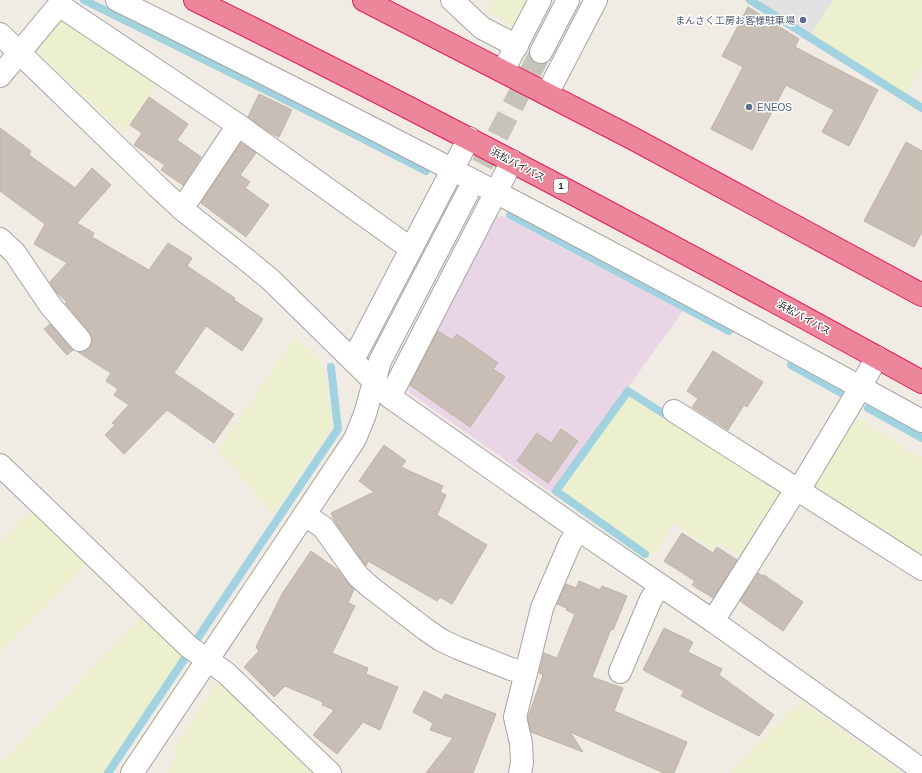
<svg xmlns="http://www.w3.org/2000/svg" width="922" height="773" viewBox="0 0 922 773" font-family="Helvetica,'Noto Sans JP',sans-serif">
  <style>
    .industrial { fill: #e9d5e6 }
    .farmland { fill: #edf0ce }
    .parking { fill: #e2e2e2 }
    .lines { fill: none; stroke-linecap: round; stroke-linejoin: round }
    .stream { stroke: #a1d2e0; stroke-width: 8 }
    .building { fill: #c8beb6; stroke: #c2b2a5 }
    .minor-tunnel { stroke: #c6c3bc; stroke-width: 22; stroke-dasharray: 22 11; stroke-linecap: butt }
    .minor-casing { stroke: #a5a5a5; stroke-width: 24 }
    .highway-casing { stroke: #e51a61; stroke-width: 24 }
    .minor { stroke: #fff; stroke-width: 22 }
    .highway { stroke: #ec869a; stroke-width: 22 }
    .service-dot { fill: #5c6f8a; stroke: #fff; stroke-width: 1.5 }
    .labels { text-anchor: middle; stroke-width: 3; stroke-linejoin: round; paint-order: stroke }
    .shield { fill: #fff; stroke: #626262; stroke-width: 1 }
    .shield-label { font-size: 9px; font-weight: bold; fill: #1e1e1e }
    .service-label { font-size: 10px; fill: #4e5e75; stroke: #fff; text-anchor: end }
    .street-label { font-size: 10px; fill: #1e1e1e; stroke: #fff }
  </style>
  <rect width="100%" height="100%" fill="#f0ece4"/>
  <!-- industrial -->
  <polygon class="industrial" points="502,216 683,311 552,493 410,393 408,384 494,218"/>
  <!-- farmland -->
  <g class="farmland">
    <polygon points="491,0 527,0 513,26 486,9"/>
    <polygon points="833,0 922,0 922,66 904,94 810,36"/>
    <polygon points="68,19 159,80 123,133 40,53 40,44 59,21"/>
    <polygon points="295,337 324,366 332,427 273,514 218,450"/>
    <polygon points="628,394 784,493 743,558 719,542 714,549 674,524 653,556 558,490"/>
    <polygon points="851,414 922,459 922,559 813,490 811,481"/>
    <polygon points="35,506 90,560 0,653 0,542"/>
    <polygon points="146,613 185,651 103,773 0,773 0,764"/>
    <polygon points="221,677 322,773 165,773 179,751 175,747"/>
    <polygon points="800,701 902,773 729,773"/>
  </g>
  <!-- parking -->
  <polygon class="parking" points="762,0 833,0 810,36 759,4"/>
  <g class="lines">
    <!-- stream -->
    <g class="stream">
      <polyline points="84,0 328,121 426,171"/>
      <polyline points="750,0 922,108"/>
      <polyline points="510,215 729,331"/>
      <polyline points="791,365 843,394"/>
      <polyline points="868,408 922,438"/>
      <polyline points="645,554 556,491 628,391 672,419"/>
      <polyline points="193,645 338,429 331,367"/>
      <polyline points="108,773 187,655"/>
    </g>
  </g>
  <!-- building -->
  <g class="building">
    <polygon points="748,7 799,39 795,47 878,90 849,146 822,132 834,110 786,85 752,150 711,129 743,67 722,56"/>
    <polygon points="259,94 292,110 279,137 271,133 248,117"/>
    <polygon points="149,97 188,124 177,140 201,157 183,185 161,170 165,165 134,145 142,133 130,125"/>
    <polygon points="0,128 31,151 29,155 75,188 92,168 111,185 77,223 94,233 92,237 149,270 168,243 192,258 187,266 235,298 234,300 263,319 242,351 206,326 174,373 234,414 214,443 167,410 124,454 105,435 115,425 112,423 129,405 114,395 118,389 106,381 111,373 78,352 83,352 88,349 92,344 92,337 89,332 65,303 67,302 56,292 50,282 67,263 34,244 45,224 0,191"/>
    <polygon points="906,142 922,151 922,232 914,247 864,221"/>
    <polygon points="241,143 256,153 240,175 250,182 245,188 269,205 246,237 201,203"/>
    <polygon points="50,324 73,350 67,355 44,329"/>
    <polygon points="438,331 452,340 457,334 498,363 493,369 505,377 470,427 410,385"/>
    <polygon points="713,351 763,382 747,407 744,405 728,430 692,407 698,399 687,391"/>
    <polygon points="561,429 578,441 548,483 517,461 537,433 551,443"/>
    <polygon points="384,445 406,461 401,467 443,486 440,492 446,495 437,515 487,545 452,604 440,597 437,601 368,561 366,566 335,522 331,513 374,492 359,481"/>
    <polygon points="682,533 713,553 717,547 737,560 713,598 692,585 695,581 664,561"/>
    <polygon points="311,551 338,570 348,583 354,589 348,603 355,606 332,653 368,668 366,674 398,687 380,730 363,722 337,754 313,735 334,710 322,705 323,702 285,686 274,697 244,667 259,651 256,647 282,594"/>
    <polygon points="758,573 763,576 764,575 803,602 783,631 740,601"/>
    <polygon points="579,581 600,590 602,586 627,596 613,630 611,629 592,677 623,688 614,711 687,742 674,773 664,773 570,732 583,752 531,732 528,717 543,675 539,673 544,653 557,658 575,614 566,610 567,608 557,604 566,584 576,588"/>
    <polygon points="664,628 693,642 688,652 722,669 719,675 774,715 759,736 681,696 684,691 643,670"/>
    <polygon points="424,691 442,700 445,694 496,714 473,773 426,773 453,738 430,730 433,723 413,712"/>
  </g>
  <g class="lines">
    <!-- minor-tunnel -->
    <polyline class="minor-tunnel" points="467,194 541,52"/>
    <!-- minor casing -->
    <g class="minor-casing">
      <g id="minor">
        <path d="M 117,0 C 389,134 657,275 922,421"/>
        <polyline points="452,0 482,28 517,46"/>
        <polyline points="59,5 238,125 403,243 412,247"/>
        <polyline points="0,34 158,187 183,210 248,261 272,281 390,397 579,530 713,621 922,770"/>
        <polyline points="541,52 568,0"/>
        <polyline points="503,71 540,0"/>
        <polyline points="0,76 59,5 61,0"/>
        <polyline points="547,94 596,0"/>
        <polyline points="182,209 238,125"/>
        <polyline points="0,239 15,253 50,305 80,340"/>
        <polyline points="353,360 469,138"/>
        <polyline points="390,397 512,161"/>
        <polyline points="674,411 922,569"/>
        <polyline points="0,465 189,647 226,673 330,773"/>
        <polyline points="305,515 323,527 358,576 369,586 425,629 441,640 458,648 511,669 526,673"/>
        <polyline points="713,621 793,494 802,485 853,400 877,357"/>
        <polyline points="620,672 651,599 660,586"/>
        <polyline points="132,773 355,439 365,414 380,361 467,194"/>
        <polyline points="520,773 522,762 521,743 515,717 542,608 570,543 579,530"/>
      </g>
    </g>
    <!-- highway casing -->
    <g class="highway-casing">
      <g id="highway">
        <path d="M 195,0 C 441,121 682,250 922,382"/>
        <polyline points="364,0 632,138 922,295"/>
      </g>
    </g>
    <!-- minor -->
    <use href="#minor" class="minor"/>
    <!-- highway -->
    <use href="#highway" class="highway"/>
  </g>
  <!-- markers -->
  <g class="service-dot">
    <circle cx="803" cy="20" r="4"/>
    <circle cx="749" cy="107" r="4"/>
  </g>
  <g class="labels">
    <!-- shield labels -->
    <rect class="shield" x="554" y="179" width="14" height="14" rx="3"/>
    <g class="shield-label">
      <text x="561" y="189">1</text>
    </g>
    <!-- service labels -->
    <g class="service-label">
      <text x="795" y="24">まんさく工房お客様駐車場</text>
      <text x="757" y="111" text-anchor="start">ENEOS</text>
    </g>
    <!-- street labels -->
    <g class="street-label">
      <text transform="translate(518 164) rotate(28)" y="4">浜松バイパス</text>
      <text transform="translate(804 317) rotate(29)" y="4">浜松バイパス</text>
    </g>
  </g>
</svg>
